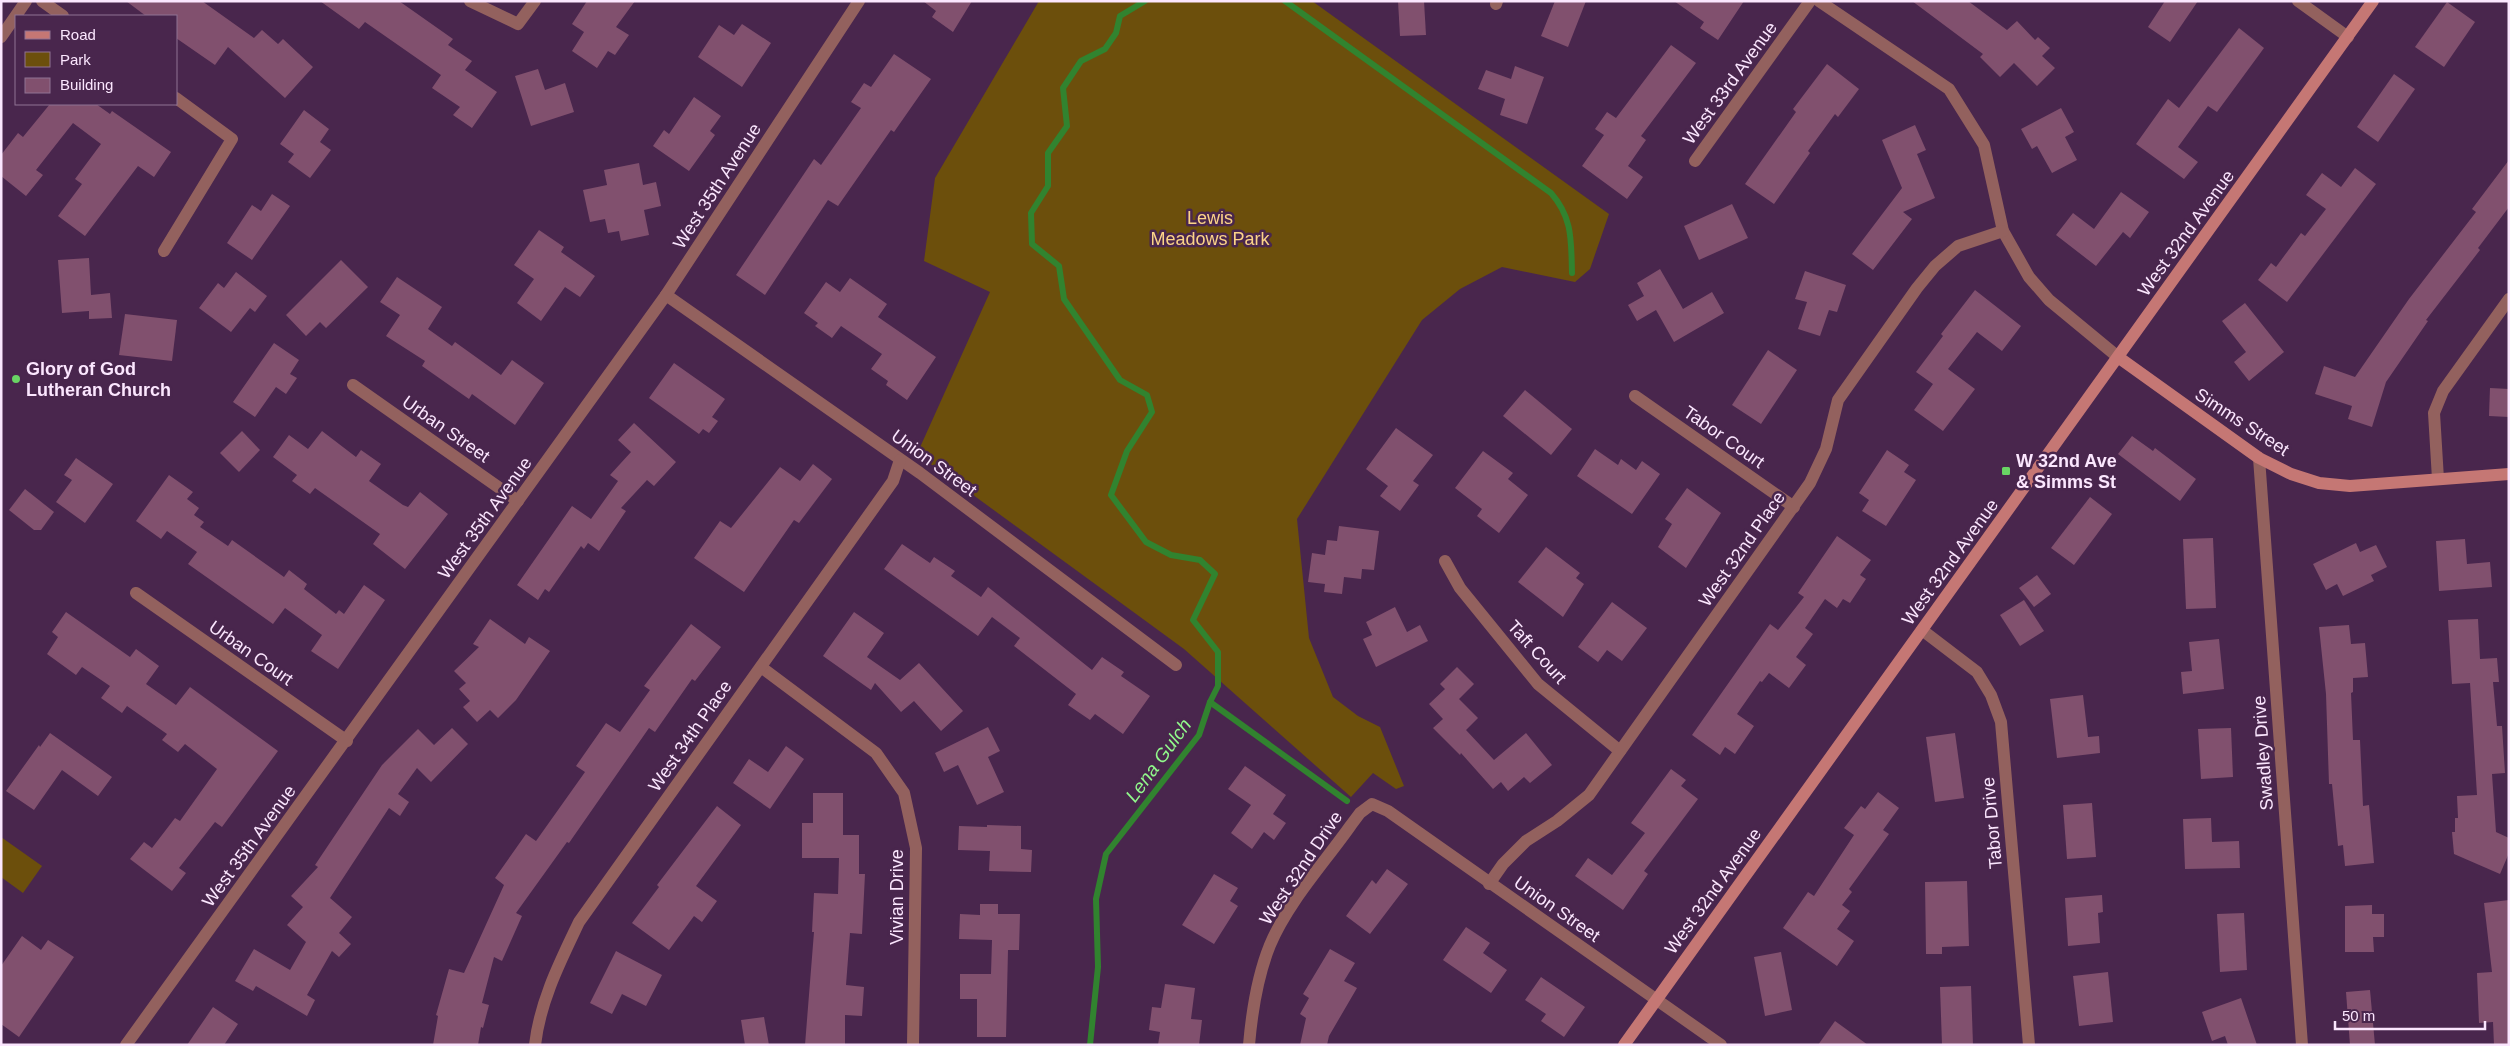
<svg xmlns="http://www.w3.org/2000/svg" width="2510" height="1046" viewBox="0 0 2510 1046" font-family="Helvetica,sans-serif">
  <style>
    .green { fill: #6c4f0c }
    .lines { fill: none; stroke-linecap: round; stroke-linejoin: round }
    .stream { stroke: #31832f; stroke-width: 6 }
    .building { fill: #81506e }
    .street { stroke: #93615e; stroke-width: 12 }
    .secondary { stroke: #c57774; stroke-width: 12 }
    .poi-dot { fill: #69d464; stroke: #49264d; stroke-width: 2 }
    .labels { text-anchor: middle; stroke-width: 5; stroke-linejoin: round; paint-order: stroke }
    .street-label { font-size: 18px; fill: #fbe6fe; stroke: #49264d }
    .park-label { font-size: 18px; fill: #fcd488; stroke: #49264d }
    .poi-label { font-size: 18px; font-weight: bold; fill: #fbe6fe; stroke: #49264d; text-anchor: start }
    .water-label { font-size: 19px; font-style: italic; fill: #91f88b; stroke: #49264d }
  </style>
  <rect width="100%" height="100%" fill="#49264d"/>
  <!-- green -->
  <g class="green">
    <polygon points="1039,1 1312,1 1609,214 1590,269 1575,282 1502,267 1460,289 1422,320 1297,519 1309,638 1333,697 1358,716 1380,727 1404,786 1396,789 1373,773 1351,797 1184,649 917,454 990,292 924,261 935,178"/>
    <polygon points="1,837 42,866 23,893 1,877"/>
  </g>
  <g class="lines">
    <!-- stream -->
    <g class="stream">
      <path d="M 1285,1 L 1551,193 C 1573,218 1571,241 1572,273"/>
      <polyline points="1210,702 1347,801"/>
      <polyline points="1090,1045 1098,967 1096,899 1106,854 1199,735 1210,702 1218,686 1218,652 1193,620 1215,574 1200,560 1171,555 1146,542 1111,495 1127,451 1152,412 1147,395 1120,380 1064,299 1059,266 1032,244 1031,213 1048,186 1048,153 1067,126 1063,88 1081,61 1105,49 1116,33 1120,16 1145,1"/>
    </g>
  </g>
  <!-- building -->
  <g class="building">
    <polygon points="126,1 202,1 254,38 262,30 278,44 283,39 313,67 285,98 228,47 215,65 176,38 176,16 146,16"/>
    <polygon points="320,1 399,1 453,39 448,45 472,61 465,70 497,92 472,128 453,115 460,107 432,88 441,75 365,22 359,29"/>
    <polygon points="587,1 635,1 616,27 629,35 615,55 608,51 597,68 572,51 584,32 572,24"/>
    <polygon points="923,1 972,1 953,32 932,17 936,11"/>
    <polygon points="1398,1 1424,1 1426,35 1400,36"/>
    <polygon points="1555,1 1586,1 1568,47 1541,36"/>
    <polygon points="1674,1 1744,1 1718,40 1700,28 1704,22"/>
    <polygon points="1912,1 1968,1 2007,30 2017,21 2035,40 2038,37 2050,48 2042,56 2055,68 2037,86 2014,63 2000,77 1980,57 1983,54"/>
    <polygon points="2165,1 2198,1 2170,42 2148,27"/>
    <polygon points="2447,2 2475,22 2444,67 2415,47"/>
    <polygon points="742,24 771,43 742,87 698,57 719,25 734,35"/>
    <polygon points="2239,28 2264,48 2217,112 2208,106 2178,147 2198,162 2184,179 2136,144 2168,99 2179,108"/>
    <polygon points="1671,45 1696,63 1641,136 1646,140 1628,166 1643,177 1627,199 1582,166 1604,135 1595,129 1607,112 1616,118"/>
    <polygon points="894,54 931,79 894,132 891,130 838,206 828,200 765,295 736,275 814,159 821,165 861,108 851,102 864,83 871,87"/>
    <polygon points="1827,64 1859,89 1838,117 1835,114 1808,151 1810,153 1774,204 1745,184 1796,112 1793,109"/>
    <polygon points="1515,66 1544,77 1527,124 1500,115 1505,99 1478,89 1486,70 1511,79"/>
    <polygon points="538,69 545,90 565,83 574,112 531,126 515,76"/>
    <polygon points="2394,74 2415,89 2378,142 2357,127"/>
    <polygon points="694,97 721,116 710,131 715,135 689,171 653,146 664,130 669,134"/>
    <polygon points="50,104 96,104 110,114 112,111 171,152 154,177 138,166 85,236 58,216 82,184 75,179 101,144 73,123 36,170 43,175 26,196 1,176 1,155 18,133 23,137"/>
    <polygon points="2061,108 2074,132 2065,137 2077,160 2052,173 2037,146 2032,149 2021,129"/>
    <polygon points="304,110 329,129 320,142 331,150 310,178 288,162 294,154 280,144"/>
    <polygon points="1915,125 1926,150 1917,154 1935,198 1903,212 1912,219 1873,270 1852,254 1902,188 1882,140"/>
    <polygon points="2509,160 2509,207 2478,248 2480,250 2426,320 2428,321 2386,382 2372,427 2348,419 2352,406 2315,394 2324,366 2355,377 2409,299 2476,212 2472,209"/>
    <polygon points="639,163 643,185 656,182 661,206 644,210 649,235 621,241 619,231 608,233 605,219 590,222 583,190 607,185 604,170"/>
    <polygon points="2355,168 2376,184 2287,302 2258,280 2271,263 2276,267 2301,233 2305,236 2326,209 2306,195 2322,173 2341,187"/>
    <polygon points="2121,192 2149,212 2130,238 2123,232 2096,266 2056,235 2073,213 2094,229"/>
    <polygon points="272,194 290,206 252,260 227,243 252,205 261,211"/>
    <polygon points="1732,204 1748,238 1699,260 1684,226"/>
    <polygon points="539,230 564,247 561,252 595,276 580,297 565,287 541,321 517,303 534,279 514,265"/>
    <polygon points="89,258 91,295 110,293 112,318 89,319 89,311 62,313 58,260"/>
    <polygon points="341,260 368,287 326,328 320,322 306,336 286,315"/>
    <polygon points="1660,269 1683,309 1712,292 1724,313 1674,342 1656,310 1637,321 1628,305 1644,296 1637,283"/>
    <polygon points="1805,271 1846,285 1837,312 1829,310 1820,336 1798,329 1807,302 1795,299"/>
    <polygon points="236,272 267,296 255,312 250,308 231,332 199,308 218,283 224,288"/>
    <polygon points="397,277 442,307 428,329 452,346 455,342 501,375 512,360 544,383 515,425 472,394 469,399 422,366 425,361 386,336 400,315 380,302"/>
    <polygon points="850,278 887,304 878,317 936,357 907,400 886,385 888,381 871,369 882,354 841,326 832,338 815,326 818,323 804,313 826,282 840,292"/>
    <polygon points="1975,290 2021,326 2002,351 1977,332 1948,369 1975,389 1943,431 1914,410 1933,384 1916,372 1943,336 1941,334"/>
    <polygon points="2245,303 2284,352 2249,381 2234,362 2246,352 2222,321"/>
    <polygon points="125,314 177,320 172,361 119,355"/>
    <polygon points="274,343 299,360 290,374 297,378 286,394 276,387 255,417 233,402"/>
    <polygon points="1768,350 1797,370 1761,424 1732,405"/>
    <polygon points="674,363 725,399 712,417 718,421 709,433 703,429 699,434 649,398"/>
    <polygon points="2490,388 2509,389 2509,417 2489,416"/>
    <polygon points="1525,390 1572,429 1551,455 1503,416"/>
    <polygon points="634,423 676,462 654,486 647,480 621,508 626,511 599,551 588,543 584,549 581,546 549,592 545,589 538,600 517,585 572,506 591,519 618,481 610,475 631,452 618,440"/>
    <polygon points="1396,428 1433,455 1413,481 1419,485 1400,511 1380,496 1388,486 1366,469"/>
    <polygon points="242,431 260,450 239,472 220,453"/>
    <polygon points="322,431 356,457 361,450 381,464 369,481 403,505 408,507 420,492 448,514 405,569 373,544 380,534 315,488 310,494 292,481 297,475 273,457 289,435 308,449"/>
    <polygon points="2132,436 2153,451 2155,448 2196,479 2180,501 2118,454"/>
    <polygon points="1595,449 1618,465 1621,459 1636,470 1642,461 1660,474 1632,514 1577,476"/>
    <polygon points="1887,450 1909,465 1904,472 1916,480 1886,526 1862,511 1869,500 1859,493"/>
    <polygon points="1483,451 1513,473 1508,479 1528,495 1499,533 1477,516 1482,509 1455,488"/>
    <polygon points="76,458 113,484 85,523 56,502 72,480 64,475"/>
    <polygon points="813,464 832,479 799,523 794,520 744,592 694,558 720,521 731,528 780,467 800,481"/>
    <polygon points="169,475 193,492 187,499 199,508 194,515 204,522 200,527 228,546 232,540 284,577 289,570 307,584 304,589 336,614 339,610 344,614 364,585 385,600 338,669 311,651 322,635 285,608 273,624 188,564 197,552 167,531 161,539 136,521"/>
    <polygon points="1687,488 1721,513 1686,568 1658,547 1672,524 1665,519"/>
    <polygon points="25,489 54,512 41,530 34,530 9,510"/>
    <polygon points="2090,497 2112,514 2074,565 2051,548"/>
    <polygon points="1339,526 1379,531 1374,570 1362,569 1361,579 1344,577 1342,594 1324,592 1325,584 1308,582 1312,553 1325,555 1327,540 1337,541"/>
    <polygon points="1837,536 1871,560 1860,575 1866,579 1850,603 1843,599 1837,608 1825,599 1805,628 1813,634 1796,657 1806,665 1789,688 1769,673 1762,682 1760,681 1737,714 1754,726 1735,754 1725,747 1720,755 1692,735 1770,624 1778,630 1804,597 1798,593"/>
    <polygon points="2213,538 2216,608 2186,609 2183,539"/>
    <polygon points="2465,539 2467,564 2490,562 2492,587 2439,591 2436,541"/>
    <polygon points="2356,543 2360,552 2376,545 2387,567 2371,575 2374,581 2343,596 2337,584 2326,590 2313,564"/>
    <polygon points="902,544 930,563 934,557 955,571 951,576 981,597 988,587 1092,670 1102,657 1124,672 1121,676 1150,696 1123,734 1095,714 1090,720 1068,705 1076,694 1014,646 1020,638 992,617 978,636 884,569"/>
    <polygon points="1546,547 1580,573 1576,578 1584,584 1563,617 1518,582"/>
    <polygon points="2037,575 2051,594 2034,607 2019,588"/>
    <polygon points="2024,600 2044,631 2020,646 2000,615"/>
    <polygon points="1612,602 1647,628 1622,661 1607,650 1598,662 1578,647"/>
    <polygon points="1395,607 1407,632 1420,625 1428,641 1376,667 1363,639 1372,635 1366,622"/>
    <polygon points="66,612 130,657 136,649 159,666 146,684 176,705 190,687 278,751 222,827 215,822 179,868 186,873 172,891 130,859 144,842 152,848 175,818 180,821 217,769 185,744 178,752 162,740 167,734 127,706 122,713 101,698 110,686 82,667 76,675 47,654 58,637 52,632"/>
    <polygon points="854,612 884,633 867,657 900,680 919,663 963,711 941,731 914,701 901,712 875,683 871,690 823,656"/>
    <polygon points="490,619 525,644 529,637 550,651 516,700 498,718 490,710 477,722 463,707 470,701 459,689 466,683 454,671 479,647 473,644"/>
    <polygon points="2478,619 2480,659 2497,658 2499,682 2493,682 2497,726 2502,726 2505,773 2492,774 2496,832 2509,838 2509,853 2500,874 2454,854 2452,832 2455,832 2455,818 2458,818 2457,796 2477,795 2470,683 2452,684 2448,620"/>
    <polygon points="691,624 721,647 695,681 692,679 655,732 649,728 569,843 567,842 516,913 522,916 502,961 494,957 482,1003 489,1005 483,1028 481,1027 478,1045 433,1045 438,1016 436,1015 449,969 464,973 504,885 495,878 526,834 536,841 585,772 576,766 606,723 620,732 650,690 644,686"/>
    <polygon points="2349,625 2351,644 2365,643 2368,677 2353,678 2353,692 2351,693 2353,740 2360,740 2363,806 2369,805 2374,863 2345,866 2343,845 2338,846 2332,784 2329,784 2326,694 2319,627"/>
    <polygon points="2219,639 2224,689 2183,694 2181,672 2192,671 2189,642"/>
    <polygon points="1457,667 1474,684 1459,699 1478,718 1466,730 1494,760 1526,733 1552,765 1530,783 1524,777 1508,791 1501,782 1493,789 1461,753 1460,755 1433,728 1443,719 1429,704 1445,689 1440,684"/>
    <polygon points="2083,695 2088,737 2099,736 2100,753 2057,758 2050,699"/>
    <polygon points="988,727 1000,751 988,757 1004,792 977,805 958,765 944,772 935,753"/>
    <polygon points="452,728 468,744 431,782 417,768 398,794 409,802 400,816 389,808 330,898 352,917 339,933 351,944 339,957 332,951 307,995 315,1000 307,1016 256,986 253,991 235,981 254,949 290,970 306,942 287,925 303,907 291,896 318,867 315,865 382,765 418,729 434,745"/>
    <polygon points="2231,728 2233,777 2201,779 2198,729"/>
    <polygon points="50,733 112,777 98,796 62,770 34,810 6,791 39,745 40,747"/>
    <polygon points="1955,733 1964,798 1935,802 1926,737"/>
    <polygon points="786,746 804,759 770,809 733,783 749,759 768,772"/>
    <polygon points="1245,766 1286,795 1273,814 1286,823 1274,840 1264,832 1252,849 1231,833 1251,805 1228,789"/>
    <polygon points="1671,769 1686,780 1681,786 1698,799 1644,871 1648,874 1623,910 1575,876 1588,858 1612,875 1645,833 1631,823"/>
    <polygon points="1878,792 1899,808 1883,830 1889,834 1849,889 1852,892 1842,905 1850,911 1837,929 1854,941 1837,966 1783,928 1808,892 1814,896 1854,835 1844,828 1861,806 1865,809"/>
    <polygon points="813,793 843,793 843,835 859,835 859,874 865,874 862,934 850,933 846,985 864,987 862,1016 845,1015 845,1045 805,1045 814,932 812,932 814,893 838,894 839,858 802,858 802,823 813,823"/>
    <polygon points="2092,803 2096,857 2067,859 2063,805"/>
    <polygon points="717,806 741,825 696,886 717,901 702,922 694,916 669,950 632,923 659,887 657,885"/>
    <polygon points="2211,818 2212,842 2239,841 2240,868 2185,869 2183,819"/>
    <polygon points="987,825 1021,826 1021,849 1032,850 1031,872 989,871 990,851 958,850 959,826 987,827"/>
    <polygon points="1387,869 1408,884 1370,934 1346,916 1372,880 1376,884"/>
    <polygon points="1214,874 1238,888 1230,901 1238,906 1214,944 1182,925"/>
    <polygon points="1967,881 1969,946 1942,947 1942,954 1926,954 1925,882"/>
    <polygon points="2102,895 2103,912 2098,913 2100,943 2068,946 2065,898"/>
    <polygon points="2509,900 2509,1045 2494,1045 2493,1022 2479,1023 2477,973 2492,972 2484,903"/>
    <polygon points="980,904 998,904 998,914 1020,914 1019,950 1008,950 1006,1037 977,1037 977,999 960,999 960,974 991,974 992,940 959,939 960,914 980,915"/>
    <polygon points="2372,905 2372,914 2384,914 2384,937 2373,937 2374,952 2345,952 2345,906"/>
    <polygon points="2244,913 2247,970 2220,972 2217,914"/>
    <polygon points="1466,927 1490,943 1483,953 1507,970 1491,993 1443,960"/>
    <polygon points="22,936 41,950 48,940 74,957 19,1037 1,1024 1,966"/>
    <polygon points="1330,949 1355,963 1344,981 1357,988 1329,1036 1327,1045 1300,1045 1306,1018 1300,1014 1309,998 1303,994"/>
    <polygon points="616,951 662,975 646,1006 622,994 612,1014 590,1003"/>
    <polygon points="1781,952 1792,1010 1765,1016 1754,957"/>
    <polygon points="2108,972 2113,1022 2079,1026 2073,976"/>
    <polygon points="1541,977 1585,1007 1564,1037 1541,1021 1546,1014 1525,1000"/>
    <polygon points="1165,984 1195,988 1191,1019 1202,1020 1199,1045 1158,1045 1160,1032 1149,1030 1152,1007 1161,1008"/>
    <polygon points="1971,986 1973,1045 1942,1045 1940,987"/>
    <polygon points="2370,990 2375,1045 2350,1045 2346,992"/>
    <polygon points="2241,998 2257,1045 2228,1045 2225,1036 2212,1041 2202,1012"/>
    <polygon points="213,1007 238,1024 224,1045 187,1045"/>
    <polygon points="764,1017 769,1045 745,1045 741,1020"/>
    <polygon points="1835,1021 1868,1045 1818,1045"/>
  </g>
  <g class="lines">
    <!-- street -->
    <g class="street">
      <polyline points="42,1 63,16"/>
      <polyline points="470,1 518,24 535,1"/>
      <polyline points="1819,1 1949,89 1984,145 2003,231 2029,277 2049,300 2118,357"/>
      <polyline points="2298,1 2348,37"/>
      <polyline points="1496,4 1497,1"/>
      <polyline points="1,37 26,1"/>
      <polyline points="1695,161 1810,1"/>
      <polyline points="164,251 232,139 176,98"/>
      <polyline points="666,295 920,473 1176,665"/>
      <polyline points="353,385 518,501"/>
      <polyline points="1635,396 1794,507"/>
      <polyline points="2259,458 2302,1045"/>
      <polyline points="2438,479 2434,413 2443,391 2509,299"/>
      <polyline points="1445,561 1460,588 1538,684 1620,751"/>
      <polyline points="136,593 347,741"/>
      <polyline points="1922,630 1977,672 1991,695 2001,722 2029,1045"/>
      <polyline points="761,667 876,753 904,793 916,848 913,1045"/>
      <polyline points="1489,884 1503,864 1526,841 1557,821 1589,795 1810,483 1826,449 1838,400 1917,288 1935,266 1958,246 2003,231"/>
      <polyline points="126,1045 666,295 859,1"/>
      <path d="M 535,1045 C 540,1001 560,962 579,922 L 893,481 L 900,460"/>
      <path d="M 1249,1045 C 1252,1010 1257,977 1270,945 C 1288,902 1325,862 1351,825 L 1360,813 L 1372,804 L 1388,811 L 1721,1045"/>
    </g>
    <!-- secondary -->
    <g class="secondary">
      <polyline points="2118,357 2259,458 2291,474 2319,483 2350,486 2509,474"/>
      <polyline points="1624,1045 2373,1"/>
    </g>
  </g>
  <!-- markers -->
  <g class="poi-dot">
    <circle cx="16" cy="379" r="5"/>
    <rect x="2001" y="466" width="10" height="10" rx="2.5"/>
  </g>
  <g class="labels">
    <!-- street labels -->
    <g class="street-label">
      <text transform="translate(1730 83) rotate(-54)" y="6">West 33rd Avenue</text>
      <text transform="translate(717 186) rotate(-57)" y="6">West 35th Avenue</text>
      <text transform="translate(2186 233) rotate(-54)" y="6">West 32nd Avenue</text>
      <text transform="translate(2242 422) rotate(33)" y="6">Simms Street</text>
      <text transform="translate(446 429) rotate(35)" y="6">Urban Street</text>
      <text transform="translate(1724 437) rotate(35)" y="6">Tabor Court</text>
      <text transform="translate(934 463) rotate(36)" y="6">Union Street</text>
      <text transform="translate(485 518) rotate(-54)" y="6">West 35th Avenue</text>
      <text transform="translate(1742 549) rotate(-55)" y="6">West 32nd Place</text>
      <text transform="translate(1950 562) rotate(-54)" y="6">West 32nd Avenue</text>
      <text transform="translate(1537 652) rotate(48)" y="6">Taft Court</text>
      <text transform="translate(251 653) rotate(35)" y="6">Urban Court</text>
      <text transform="translate(690 736) rotate(-55)" y="6">West 34th Place</text>
      <text transform="translate(2263 753) rotate(-94)" y="6">Swadley Drive</text>
      <text transform="translate(1992 823) rotate(-95)" y="6">Tabor Drive</text>
      <text transform="translate(249 846) rotate(-54)" y="6">West 35th Avenue</text>
      <text transform="translate(1301 868) rotate(-56)" y="6">West 32nd Drive</text>
      <text transform="translate(1713 891) rotate(-54)" y="6">West 32nd Avenue</text>
      <text transform="translate(897 897) rotate(-90)" y="6">Vivian Drive</text>
      <text transform="translate(1557 909) rotate(35)" y="6">Union Street</text>
    </g>
    <!-- park labels -->
    <g class="park-label">
      <text x="1210" y="224">Lewis<tspan x="1210" dy="21">Meadows Park</tspan></text>
    </g>
    <!-- poi labels -->
    <g class="poi-label">
      <text x="26" y="375">Glory of God<tspan x="26" dy="21">Lutheran Church</tspan></text>
      <text x="2016" y="467">W 32nd Ave<tspan x="2016" dy="21">&amp; Simms St</tspan></text>
    </g>
    <!-- water labels -->
    <g class="water-label">
      <text transform="translate(1158 760) rotate(-54)" y="7">Lena Gulch</text>
    </g>
  </g>
  <!-- border -->
  <rect width="2510" height="1046" fill="none" stroke="#fbe6fe" stroke-width="5"/>
  <!-- legend -->
  <rect x="15" y="15" width="162" height="90" fill="#49264d" stroke="#907394"/>
  <rect x="25" y="31" width="25" height="8" fill="#c57774" stroke="#907394"/>
  <text x="60" y="40" font-size="15" fill="#fbe6fe">Road</text>
  <rect x="25" y="52" width="25" height="15" fill="#6c4f0c" stroke="#907394"/>
  <text x="60" y="65" font-size="15" fill="#fbe6fe">Park</text>
  <rect x="25" y="78" width="25" height="15" fill="#81506e" stroke="#907394"/>
  <text x="60" y="90" font-size="15" fill="#fbe6fe">Building</text>
  <!-- scale -->
  <path d="M2335 1021v8h150v-8" fill="none" stroke="#fbe6fe" stroke-width="2.5"/>
  <text x="2342" y="1021" font-size="15" fill="#fbe6fe" stroke="#49264d" stroke-width="4" paint-order="stroke">50 m</text>
</svg>
